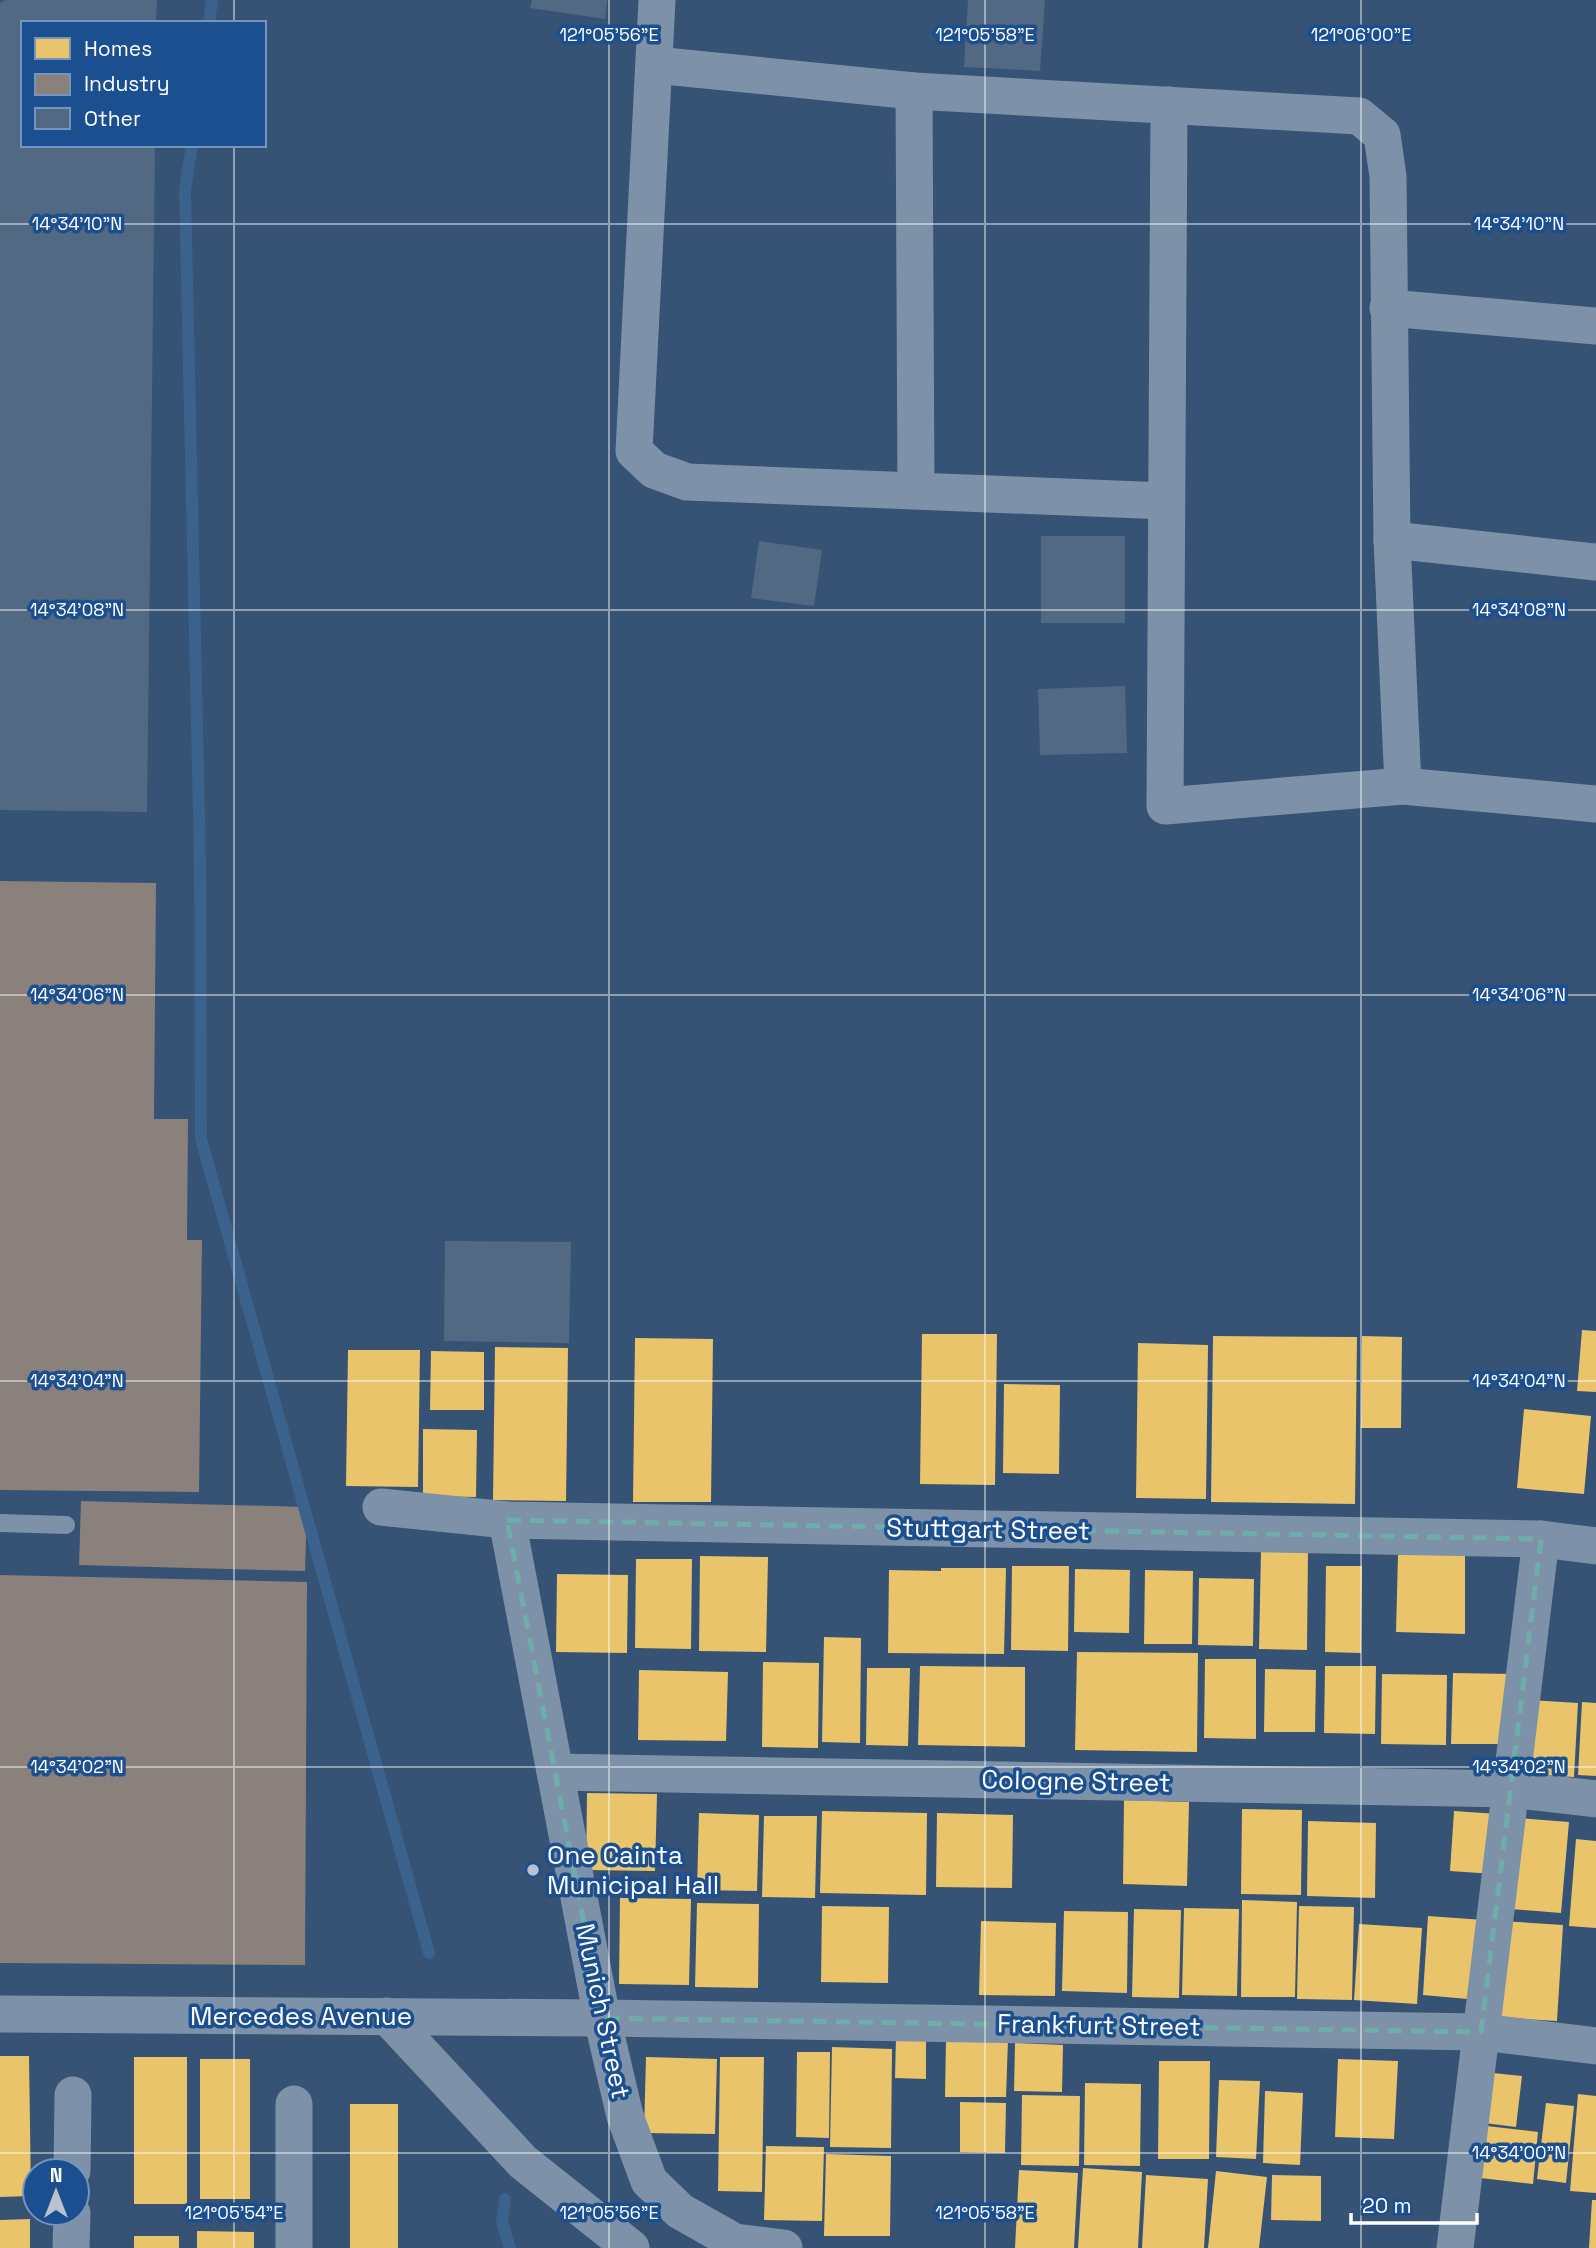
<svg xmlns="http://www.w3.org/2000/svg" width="1596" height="2248" viewBox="0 0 1596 2248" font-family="'Space Grotesk',sans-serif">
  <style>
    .homes { fill: #e9c46a }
    .industry { fill: #8a817c }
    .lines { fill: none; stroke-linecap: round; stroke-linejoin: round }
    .stream { stroke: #3b618d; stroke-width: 12 }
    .building { fill: #526984 }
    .lane { stroke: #7d92a8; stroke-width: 18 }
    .street { stroke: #7d92a8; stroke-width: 37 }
    .marked { fill: none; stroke: #6fada8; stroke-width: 5; stroke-dasharray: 14 9; stroke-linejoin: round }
    .ticks { fill: none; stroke: #fff; stroke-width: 2; stroke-opacity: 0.45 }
    .poi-dot { fill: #b9c2ce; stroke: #1b4f8f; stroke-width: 2.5 }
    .labels { text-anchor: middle; stroke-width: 7; stroke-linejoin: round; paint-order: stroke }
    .street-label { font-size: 26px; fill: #fff; stroke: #1b4f8f }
    .poi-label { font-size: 26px; fill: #fff; stroke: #1b4f8f; text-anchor: start }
    .ticks-label { font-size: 18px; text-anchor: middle; fill: #fff; stroke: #1b4f8f; stroke-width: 7; stroke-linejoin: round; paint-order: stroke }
  </style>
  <rect width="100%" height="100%" fill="#365274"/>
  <!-- homes -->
  <g class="homes">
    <polygon points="1582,1330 1596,1331 1596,1392 1577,1391"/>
    <polygon points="922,1334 997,1334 995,1485 920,1484"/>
    <polygon points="1213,1336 1357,1337 1355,1504 1211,1502"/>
    <polygon points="1362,1336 1402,1337 1401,1428 1361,1428"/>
    <polygon points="635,1338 713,1339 711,1502 633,1502"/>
    <polygon points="1138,1343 1208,1345 1206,1499 1136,1498"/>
    <polygon points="495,1347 568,1348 566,1501 493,1500"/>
    <polygon points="348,1350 420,1350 418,1487 346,1486"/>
    <polygon points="431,1351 484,1352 484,1410 430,1410"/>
    <polygon points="1004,1384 1060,1385 1059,1474 1003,1473"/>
    <polygon points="1524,1409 1591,1416 1584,1494 1517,1488"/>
    <polygon points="423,1429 477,1430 476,1497 423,1496"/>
    <polygon points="1261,1550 1308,1550 1307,1650 1259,1649"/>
    <polygon points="1398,1555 1465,1555 1465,1634 1396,1632"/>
    <polygon points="700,1556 768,1557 766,1652 699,1651"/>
    <polygon points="636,1559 692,1559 691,1649 635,1648"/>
    <polygon points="1012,1566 1069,1566 1068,1651 1011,1650"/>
    <polygon points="1326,1566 1362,1566 1361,1653 1325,1652"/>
    <polygon points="941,1568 1006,1568 1004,1654 888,1653 889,1570 941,1571"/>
    <polygon points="1075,1569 1130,1570 1129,1633 1074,1632"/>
    <polygon points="1145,1570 1193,1571 1192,1644 1144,1644"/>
    <polygon points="557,1574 628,1575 627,1653 556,1652"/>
    <polygon points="1199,1578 1254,1579 1253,1646 1198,1645"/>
    <polygon points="824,1637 861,1638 860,1743 822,1742"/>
    <polygon points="1077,1652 1198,1653 1197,1752 1075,1750"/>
    <polygon points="1205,1659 1256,1659 1256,1739 1204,1738"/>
    <polygon points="763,1662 819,1663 818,1748 762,1747"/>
    <polygon points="920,1666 1025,1667 1025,1747 918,1745"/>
    <polygon points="1325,1666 1376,1666 1375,1734 1324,1733"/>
    <polygon points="867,1668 910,1668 908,1746 866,1745"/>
    <polygon points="1265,1669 1316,1670 1315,1732 1264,1732"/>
    <polygon points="639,1670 728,1672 726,1741 638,1740"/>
    <polygon points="1453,1673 1514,1674 1508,1744 1451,1744"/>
    <polygon points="1382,1674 1447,1675 1446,1745 1381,1744"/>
    <polygon points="1530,1700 1578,1703 1574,1777 1525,1774"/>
    <polygon points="1582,1702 1596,1703 1596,1776 1578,1775"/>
    <polygon points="587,1793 657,1794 655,1871 586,1870"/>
    <polygon points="1124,1800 1189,1802 1187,1886 1123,1884"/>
    <polygon points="1242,1809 1302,1810 1301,1895 1241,1894"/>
    <polygon points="822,1811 927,1813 926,1895 820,1893"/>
    <polygon points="1454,1811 1498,1814 1494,1874 1450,1871"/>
    <polygon points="699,1813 759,1815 757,1891 697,1890"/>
    <polygon points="937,1813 1013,1815 1012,1888 936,1887"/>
    <polygon points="764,1816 817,1816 815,1898 762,1897"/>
    <polygon points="1519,1818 1569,1822 1561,1913 1511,1909"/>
    <polygon points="1308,1821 1376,1823 1375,1898 1307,1896"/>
    <polygon points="1576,1839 1596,1841 1596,1928 1569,1926"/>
    <polygon points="620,1898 691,1899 689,1985 619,1984"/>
    <polygon points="1242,1900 1297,1902 1295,1997 1241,1997"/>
    <polygon points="697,1903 759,1904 758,1988 695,1987"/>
    <polygon points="822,1906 889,1907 888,1983 821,1982"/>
    <polygon points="1299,1906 1354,1907 1352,2000 1297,1999"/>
    <polygon points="1184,1908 1239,1909 1237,1996 1182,1995"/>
    <polygon points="1134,1909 1181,1910 1179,1998 1132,1997"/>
    <polygon points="1064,1911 1128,1912 1127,1993 1062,1991"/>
    <polygon points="1428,1916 1484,1920 1479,2000 1423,1995"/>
    <polygon points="981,1921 1056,1923 1055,1996 979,1995"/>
    <polygon points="1501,1921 1563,1925 1557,2021 1494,2017"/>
    <polygon points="1359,1924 1422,1928 1417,2004 1354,2000"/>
    <polygon points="896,2038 926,2038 926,2079 895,2078"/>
    <polygon points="946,2039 1008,2040 1006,2097 945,2097"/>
    <polygon points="1015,2043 1063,2045 1062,2092 1014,2091"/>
    <polygon points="832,2047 892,2049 891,2148 830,2147"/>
    <polygon points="797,2052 830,2052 829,2138 796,2137"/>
    <polygon points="0,2056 29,2056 31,2196 0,2197"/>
    <rect x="134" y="2057" width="53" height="147"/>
    <polygon points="646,2057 717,2059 715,2134 644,2133"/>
    <polygon points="720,2057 764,2057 762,2192 718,2191"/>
    <rect x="200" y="2059" width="50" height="140"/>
    <polygon points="1338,2059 1398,2061 1394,2139 1335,2137"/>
    <polygon points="1159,2061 1210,2061 1209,2159 1158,2159"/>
    <polygon points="1483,2072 1522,2076 1516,2127 1477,2122"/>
    <polygon points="1219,2080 1260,2081 1256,2159 1216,2157"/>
    <polygon points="1085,2083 1141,2084 1140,2166 1084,2165"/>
    <polygon points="1265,2091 1303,2093 1300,2165 1263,2163"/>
    <polygon points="1578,2094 1596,2096 1596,2193 1570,2191"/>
    <polygon points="1022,2095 1080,2096 1079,2166 1021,2165"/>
    <polygon points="960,2102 1006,2103 1005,2153 960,2152"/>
    <polygon points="1546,2103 1574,2106 1566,2183 1537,2179"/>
    <rect x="350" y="2104" width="48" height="144"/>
    <polygon points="1478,2125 1538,2132 1533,2184 1472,2177"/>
    <polygon points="766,2146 824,2147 822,2221 764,2220"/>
    <polygon points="826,2154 891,2156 890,2236 824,2236"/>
    <polygon points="1083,2168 1142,2172 1138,2248 1078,2248"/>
    <polygon points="1019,2170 1078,2173 1074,2248 1015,2248"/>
    <polygon points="1216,2171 1267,2177 1259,2248 1208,2248"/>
    <polygon points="1146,2175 1208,2179 1204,2248 1142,2248"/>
    <polygon points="1272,2175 1321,2176 1321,2221 1271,2220"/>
    <polygon points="1592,2200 1596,2200 1596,2248 1589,2248"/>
    <polygon points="30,2219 30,2248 0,2248 0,2220"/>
    <polygon points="197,2231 254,2232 254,2248 197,2248"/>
    <rect x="134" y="2236" width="45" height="12"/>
  </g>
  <!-- industry -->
  <g class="industry">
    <polygon points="0,881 156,883 154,1119 188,1119 187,1240 202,1240 199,1492 0,1490"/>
    <polygon points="81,1501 307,1507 305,1571 79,1565"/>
    <polygon points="0,1575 307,1582 305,1965 0,1963"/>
  </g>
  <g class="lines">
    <!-- stream -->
    <g class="stream">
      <polyline points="209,23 212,0"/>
      <polyline points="192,145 185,190 200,861 201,1139 429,1953"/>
      <polyline points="505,2199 502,2222 510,2248"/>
    </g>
  </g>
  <!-- building -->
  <g class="building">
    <polygon points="5,0 157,0 156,23 23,23 23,145 155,145 147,812 0,810 0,3"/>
    <polygon points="532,0 607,0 605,19 530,8"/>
    <polygon points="968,0 1045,0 1040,71 964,67"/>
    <rect x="1041" y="536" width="84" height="87"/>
    <polygon points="759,541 822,550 814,606 751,598"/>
    <polygon points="1125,686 1127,753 1040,755 1038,689"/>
    <polygon points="445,1241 571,1242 569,1343 444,1341"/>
  </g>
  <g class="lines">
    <!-- lane -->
    <polyline class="lane" points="0,1523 66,1525"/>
    <!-- street -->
    <g class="street">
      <polyline points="657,0 634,451 654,470 687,482 1166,501"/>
      <polyline points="655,65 914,91 1359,116 1382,135 1388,176 1392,540 1403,786"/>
      <polyline points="914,91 916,490"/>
      <polyline points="1169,105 1165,806 1403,786 1596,804"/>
      <polyline points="1388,308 1596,326"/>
      <polyline points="1392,540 1596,562"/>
      <polyline points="381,1507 507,1520 1541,1539 1596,1546"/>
      <polyline points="507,1520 602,2018 625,2116 649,2181 680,2211 735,2242 784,2248"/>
      <polyline points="555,1772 1511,1789 1596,1799"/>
      <polyline points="0,2014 602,2018 1481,2032 1596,2046"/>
      <polyline points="387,2016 523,2162 631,2248"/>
      <polyline points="294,2104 294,2248"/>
      <polyline points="72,2171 73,2095"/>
      <polyline points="71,2248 72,2213"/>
      <polyline points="1455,2248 1541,1539"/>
    </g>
  </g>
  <!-- marked area -->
  <path class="marked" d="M 507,1520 L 1541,1539 L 1481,2032 L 602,2018 Z"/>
  <!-- ticks -->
  <path class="ticks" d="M 234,0 L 234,23M 609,0 L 609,2248M 985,0 L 985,2248M 1361,0 L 1361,2248M 234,145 L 234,2248M 0,224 L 1596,224M 0,610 L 1596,610M 0,995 L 1596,995M 0,1381 L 1596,1381M 0,1767 L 1596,1767M 0,2153 L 1596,2153"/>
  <!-- markers -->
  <circle class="poi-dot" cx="533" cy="1870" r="7"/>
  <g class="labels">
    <!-- street labels -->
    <g class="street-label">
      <text transform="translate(988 1529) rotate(1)" y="9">Stuttgart Street</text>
      <text transform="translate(1076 1781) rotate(1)" y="9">Cologne Street</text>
      <text transform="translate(603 2011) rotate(78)" y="9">Munich Street</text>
      <text x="301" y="2025">Mercedes Avenue</text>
      <text transform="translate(1099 2025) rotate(1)" y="9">Frankfurt Street</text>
    </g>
    <!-- poi labels -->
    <g class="poi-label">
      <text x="547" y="1864">One Cainta<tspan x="547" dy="30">Municipal Hall</tspan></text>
    </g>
  </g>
  <g class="ticks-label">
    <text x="609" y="41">121°05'56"E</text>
    <text x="985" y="41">121°05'58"E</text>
    <text x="1361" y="41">121°06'00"E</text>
    <text x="77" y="230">14°34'10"N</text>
    <text x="1519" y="230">14°34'10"N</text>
    <text x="77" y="616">14°34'08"N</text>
    <text x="1519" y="616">14°34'08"N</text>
    <text x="77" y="1001">14°34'06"N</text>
    <text x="1519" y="1001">14°34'06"N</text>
    <text x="77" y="1387">14°34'04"N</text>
    <text x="1519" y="1387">14°34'04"N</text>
    <text x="77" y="1773">14°34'02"N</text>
    <text x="1519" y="1773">14°34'02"N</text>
    <text x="1519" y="2159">14°34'00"N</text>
    <text x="234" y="2219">121°05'54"E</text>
    <text x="609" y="2219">121°05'56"E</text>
    <text x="985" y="2219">121°05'58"E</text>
  </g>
  <!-- legend -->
  <rect x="21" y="21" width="245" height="126" fill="#1b4f8f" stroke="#7695bc" stroke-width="2"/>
  <rect x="35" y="38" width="35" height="21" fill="#e9c46a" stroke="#7695bc" stroke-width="2"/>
  <text x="84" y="56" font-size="21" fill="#ffffff">Homes</text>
  <rect x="35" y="74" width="35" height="21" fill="#8a817c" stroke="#7695bc" stroke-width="2"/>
  <text x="84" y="91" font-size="21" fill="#ffffff">Industry</text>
  <rect x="35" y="108" width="35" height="21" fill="#526984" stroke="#7695bc" stroke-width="2"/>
  <text x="84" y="126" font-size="21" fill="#ffffff">Other</text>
  <!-- north arrow -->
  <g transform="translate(56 2192)"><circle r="33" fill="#1b4f8f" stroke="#7695bc" stroke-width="2"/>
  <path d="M0-5L12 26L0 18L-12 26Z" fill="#b9c2ce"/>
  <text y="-10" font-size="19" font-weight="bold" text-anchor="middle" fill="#ffffff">N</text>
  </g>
  <!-- scale -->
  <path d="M1351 2213v10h126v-10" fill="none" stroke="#ffffff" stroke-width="3.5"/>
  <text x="1362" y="2213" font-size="21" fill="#ffffff" stroke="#1b4f8f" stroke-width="5" paint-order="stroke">20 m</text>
</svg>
